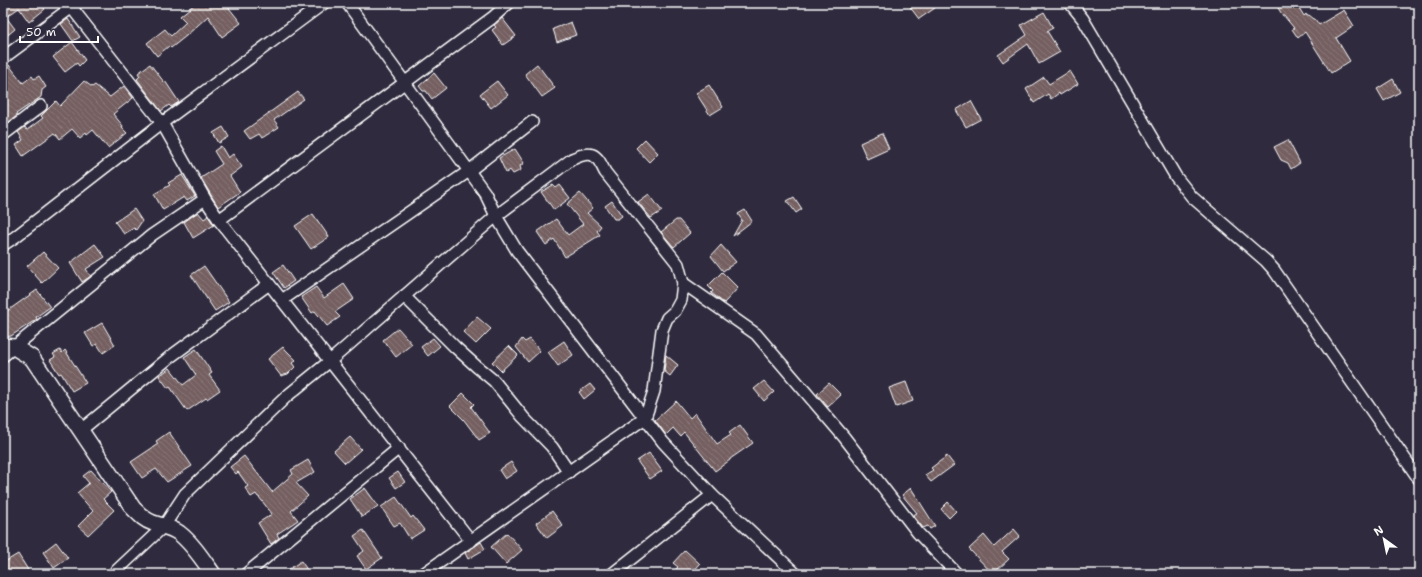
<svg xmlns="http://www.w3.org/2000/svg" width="1422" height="577" viewBox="0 0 1422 577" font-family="'Shantell Sans',sans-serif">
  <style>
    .building { fill: url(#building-back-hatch); stroke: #fff }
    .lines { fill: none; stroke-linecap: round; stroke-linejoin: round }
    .street-casing { stroke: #fff; stroke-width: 14 }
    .secondary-casing { stroke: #fff; stroke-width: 18 }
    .street { stroke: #2f2a3d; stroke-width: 11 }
    .secondary { stroke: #2f2a3d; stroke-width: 15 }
  </style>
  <defs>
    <pattern id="building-back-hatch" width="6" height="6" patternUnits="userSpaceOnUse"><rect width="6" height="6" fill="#745f61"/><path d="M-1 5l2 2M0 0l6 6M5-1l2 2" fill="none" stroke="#897779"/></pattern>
  </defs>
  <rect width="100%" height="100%" fill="#2f2a3d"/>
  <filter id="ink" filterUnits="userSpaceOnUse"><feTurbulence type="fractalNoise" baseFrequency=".025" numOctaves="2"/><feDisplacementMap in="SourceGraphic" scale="8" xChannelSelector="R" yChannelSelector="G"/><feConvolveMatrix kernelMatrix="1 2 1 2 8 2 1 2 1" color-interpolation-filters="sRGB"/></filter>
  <g filter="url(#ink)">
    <!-- building -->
    <g class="building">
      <polygon points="3,3 40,3 45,9 29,22 19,8 6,17 15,29 3,39"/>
      <polygon points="196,3 225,3 241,23 222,37 208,16 186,36 171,48 169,46 157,56 147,43 165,29 171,36 186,22 180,16"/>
      <polygon points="915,3 931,3 935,8 919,19 910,7"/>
      <polygon points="1275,3 1296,3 1304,16 1306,14 1307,16 1309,15 1314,19 1315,19 1319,25 1344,10 1354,26 1336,38 1350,61 1331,73 1305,32 1298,38 1292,29 1294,28 1284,16 1283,16"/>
      <polygon points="1044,12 1053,28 1047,31 1060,52 1039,64 1028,44 1003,62 998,55 1027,35 1021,25"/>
      <polygon points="502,18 516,36 503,45 492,30 496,27 494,25"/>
      <polygon points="68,19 80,37 73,41 61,24"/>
      <polygon points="571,22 576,35 557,42 553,29"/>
      <polygon points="72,42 85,60 79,66 77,63 65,72 53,57"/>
      <polygon points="150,64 164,82 165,81 179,102 171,107 169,105 161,111 137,79 140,76 138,73"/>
      <polygon points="537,64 555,88 542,97 525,74"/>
      <polygon points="9,65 23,83 32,76 34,79 39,76 46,87 42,90 41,97 16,114 17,116 3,126 3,70"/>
      <polygon points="1070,71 1078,84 1060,95 1059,93 1051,99 1048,94 1034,103 1026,89 1044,77 1049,84"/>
      <polygon points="434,73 446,88 432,99 426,91 423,91 419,86"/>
      <polygon points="1393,79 1400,92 1384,101 1377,89"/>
      <polygon points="84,81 92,87 95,85 110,97 124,86 133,98 113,114 123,126 122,128 127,133 108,148 93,130 87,135 86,133 80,138 72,129 60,139 55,133 23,156 16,145 23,140 18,132 25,127 27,130 43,118 41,116 56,101 60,106"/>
      <polygon points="497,81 508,95 491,108 480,94"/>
      <polygon points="709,85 723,107 710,115 696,93"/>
      <polygon points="298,92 304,99 274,120 279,127 262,138 259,134 250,139 244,131"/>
      <polygon points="971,101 981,119 966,127 956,110"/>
      <polygon points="223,127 229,137 219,143 213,133"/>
      <polygon points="882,133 889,149 867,159 860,143"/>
      <polygon points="645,139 658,153 649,162 636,148"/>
      <polygon points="1288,140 1300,163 1291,169 1288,163 1281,160 1274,147"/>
      <polygon points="221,146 228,158 233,154 242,167 230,176 240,192 218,207 201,178 222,164 214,151"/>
      <polygon points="515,149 524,163 520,166 521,170 513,174 510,170 506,173 499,158"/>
      <polygon points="182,175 195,196 187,201 184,197 163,210 154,194 170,185 168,183"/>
      <polygon points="553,185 556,188 560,185 570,198 554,210 541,192"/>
      <polygon points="580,193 593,208 587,213 601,226 597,231 600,235 565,257 554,239 546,245 537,232 556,219 568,235 583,224 567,204"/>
      <polygon points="649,194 662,211 651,218 638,202"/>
      <polygon points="794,197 802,209 796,213 787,201"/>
      <polygon points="612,201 622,216 618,219 614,219 605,206"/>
      <polygon points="134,209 142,221 136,230 134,228 124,234 115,222"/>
      <polygon points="745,210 752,221 733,236 742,220 738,214"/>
      <polygon points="198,212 204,219 208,216 214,225 193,238 184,222"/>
      <polygon points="313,214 329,237 311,249 295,226"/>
      <polygon points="676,220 679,220 690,233 674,247 661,232"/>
      <polygon points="95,244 105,257 86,269 91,276 82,282 70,263"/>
      <polygon points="721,245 736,262 723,271 711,256"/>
      <polygon points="43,252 58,268 42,283 27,266"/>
      <polygon points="283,265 294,281 284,288 273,272"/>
      <polygon points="204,266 229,302 215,311 191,275"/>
      <polygon points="722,272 738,288 724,303 711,293 713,291 708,286"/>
      <polygon points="344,284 354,299 335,312 340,317 327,326 315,311 312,313 301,297 316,287 324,298"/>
      <polygon points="37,290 50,307 36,317 37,319 11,336 3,337 3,314"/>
      <polygon points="477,317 491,329 476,344 463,332"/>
      <polygon points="102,323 115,345 103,353 97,344 93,346 85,333"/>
      <polygon points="398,328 412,344 396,357 383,340"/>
      <polygon points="433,338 440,346 428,356 421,347"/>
      <polygon points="522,339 525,342 530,339 540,351 528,362 516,347"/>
      <polygon points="564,341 573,355 558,366 548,352"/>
      <polygon points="509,346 518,355 501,371 492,362"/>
      <polygon points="283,347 296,360 292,363 295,367 288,374 281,376 268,359"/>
      <polygon points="196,349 212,373 209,375 220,390 207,399 206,398 187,411 170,387 168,388 159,376 170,368 183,385 196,375 184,357"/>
      <polygon points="60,350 62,353 65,350 86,383 72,391 61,373 59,374 50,360 55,357 53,354"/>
      <polygon points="666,355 678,365 670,376 664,371"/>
      <polygon points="764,381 774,392 764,401 754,389"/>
      <polygon points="906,382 913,401 896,407 889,388"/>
      <polygon points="829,383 841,395 828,407 817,394"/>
      <polygon points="590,384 595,390 584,399 579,392"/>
      <polygon points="463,393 474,404 471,407 490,433 479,440 464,420 450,406"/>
      <polygon points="676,401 690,418 695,413 717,444 731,435 729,433 740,425 753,443 730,459 730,460 715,471 684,432 680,436 673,428 666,435 655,420"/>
      <polygon points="169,432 192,466 167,482 156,469 142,478 131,462 158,444 156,441"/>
      <polygon points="350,437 361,449 345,463 334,451"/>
      <polygon points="649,453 662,471 650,479 637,461"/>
      <polygon points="244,456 272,492 293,474 291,470 308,460 315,472 296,483 308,496 291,511 298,520 277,534 279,538 271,544 258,523 272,514 259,497 258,497 256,494 251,497 245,488 248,486 238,472 236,474 230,467"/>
      <polygon points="947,456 954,465 931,482 925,475 933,470 931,468"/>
      <polygon points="511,462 517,471 505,479 499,470"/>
      <polygon points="91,470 111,492 103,499 114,510 88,535 78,526 93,511 77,493 89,483 83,476"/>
      <polygon points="398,472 405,482 396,488 389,478"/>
      <polygon points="365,488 378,506 362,517 350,499"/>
      <polygon points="911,488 935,526 930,529 928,526 923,528 913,515 917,513 902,495"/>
      <polygon points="396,497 411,518 413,516 424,530 410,539 400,523 394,526 381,507"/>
      <polygon points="948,502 956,511 949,518 941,509"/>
      <polygon points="552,511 563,526 547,538 536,523"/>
      <polygon points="1014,529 1020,536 1002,552 1009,559 993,574 969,549 984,535 994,547"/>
      <polygon points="363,530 382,558 366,569 357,556 364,551 354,536"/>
      <polygon points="507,533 522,550 506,564 491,547"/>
      <polygon points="56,542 68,558 54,568 43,552"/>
      <polygon points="481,542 485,549 468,559 465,553"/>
      <polygon points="685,550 700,564 691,574 680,574 675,570 678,567 673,563"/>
      <polygon points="18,554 28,570 22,574 9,574 3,563"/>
      <polygon points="301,561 310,574 282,574"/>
    </g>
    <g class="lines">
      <!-- street casing -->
      <g class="street-casing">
        <g id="street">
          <polyline points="68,3 162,123 205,199 219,220 471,541"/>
          <polyline points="347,3 485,193 496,216 517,251 663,442 712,495 796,574"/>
          <polyline points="1070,3 1083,19 1176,177 1192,197 1266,261 1274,270 1419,479"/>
          <polyline points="3,58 76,4"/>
          <polyline points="3,135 41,106"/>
          <polyline points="219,220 492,18 509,3"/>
          <polyline points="3,245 15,237 162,123 324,3"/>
          <polyline points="683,283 756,334 844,437 918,533 957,574"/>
          <polyline points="404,296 455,347 476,366 494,381 523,417 552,447 569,472"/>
          <polyline points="282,300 469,171 532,122"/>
          <polyline points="3,356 152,235 205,199"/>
          <polyline points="81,430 170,357 269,284"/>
          <path d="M 113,574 L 164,526 L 185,494 L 287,396 L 330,361 L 496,216 L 572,159 C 592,150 596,153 605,172 L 678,264 L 683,283 L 681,300 L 675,311 L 667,318 L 662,330 L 654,391 L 645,418 L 423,574"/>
          <polyline points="246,574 399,448"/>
          <polyline points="612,574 712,495"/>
        </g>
      </g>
      <!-- secondary casing -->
      <g class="secondary-casing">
        <path id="secondary" d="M 3,346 L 14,347 L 32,358 L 133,508 C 139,514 144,520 153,523 C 161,526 171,527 179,533 C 193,544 203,560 213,574"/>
      </g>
      <!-- street -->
      <use href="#street" class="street"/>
      <!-- secondary -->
      <use href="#secondary" class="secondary"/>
    </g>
  </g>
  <!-- margin -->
  <rect width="1422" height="577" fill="none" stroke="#2f2a3d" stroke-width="16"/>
  <rect x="8" y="8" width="1406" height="561" fill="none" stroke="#fff" stroke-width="1.5" filter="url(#ink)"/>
  <!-- north arrow -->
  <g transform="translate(1384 539) rotate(327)" stroke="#2f2a3d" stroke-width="3" paint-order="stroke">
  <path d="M0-3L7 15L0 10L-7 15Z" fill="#ffffff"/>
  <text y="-6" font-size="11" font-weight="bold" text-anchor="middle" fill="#ffffff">N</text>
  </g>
  <!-- scale -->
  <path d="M20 36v6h78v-6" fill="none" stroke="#ffffff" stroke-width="2"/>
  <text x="26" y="36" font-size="12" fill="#ffffff" stroke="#2f2a3d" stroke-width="3" paint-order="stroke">50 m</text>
</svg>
